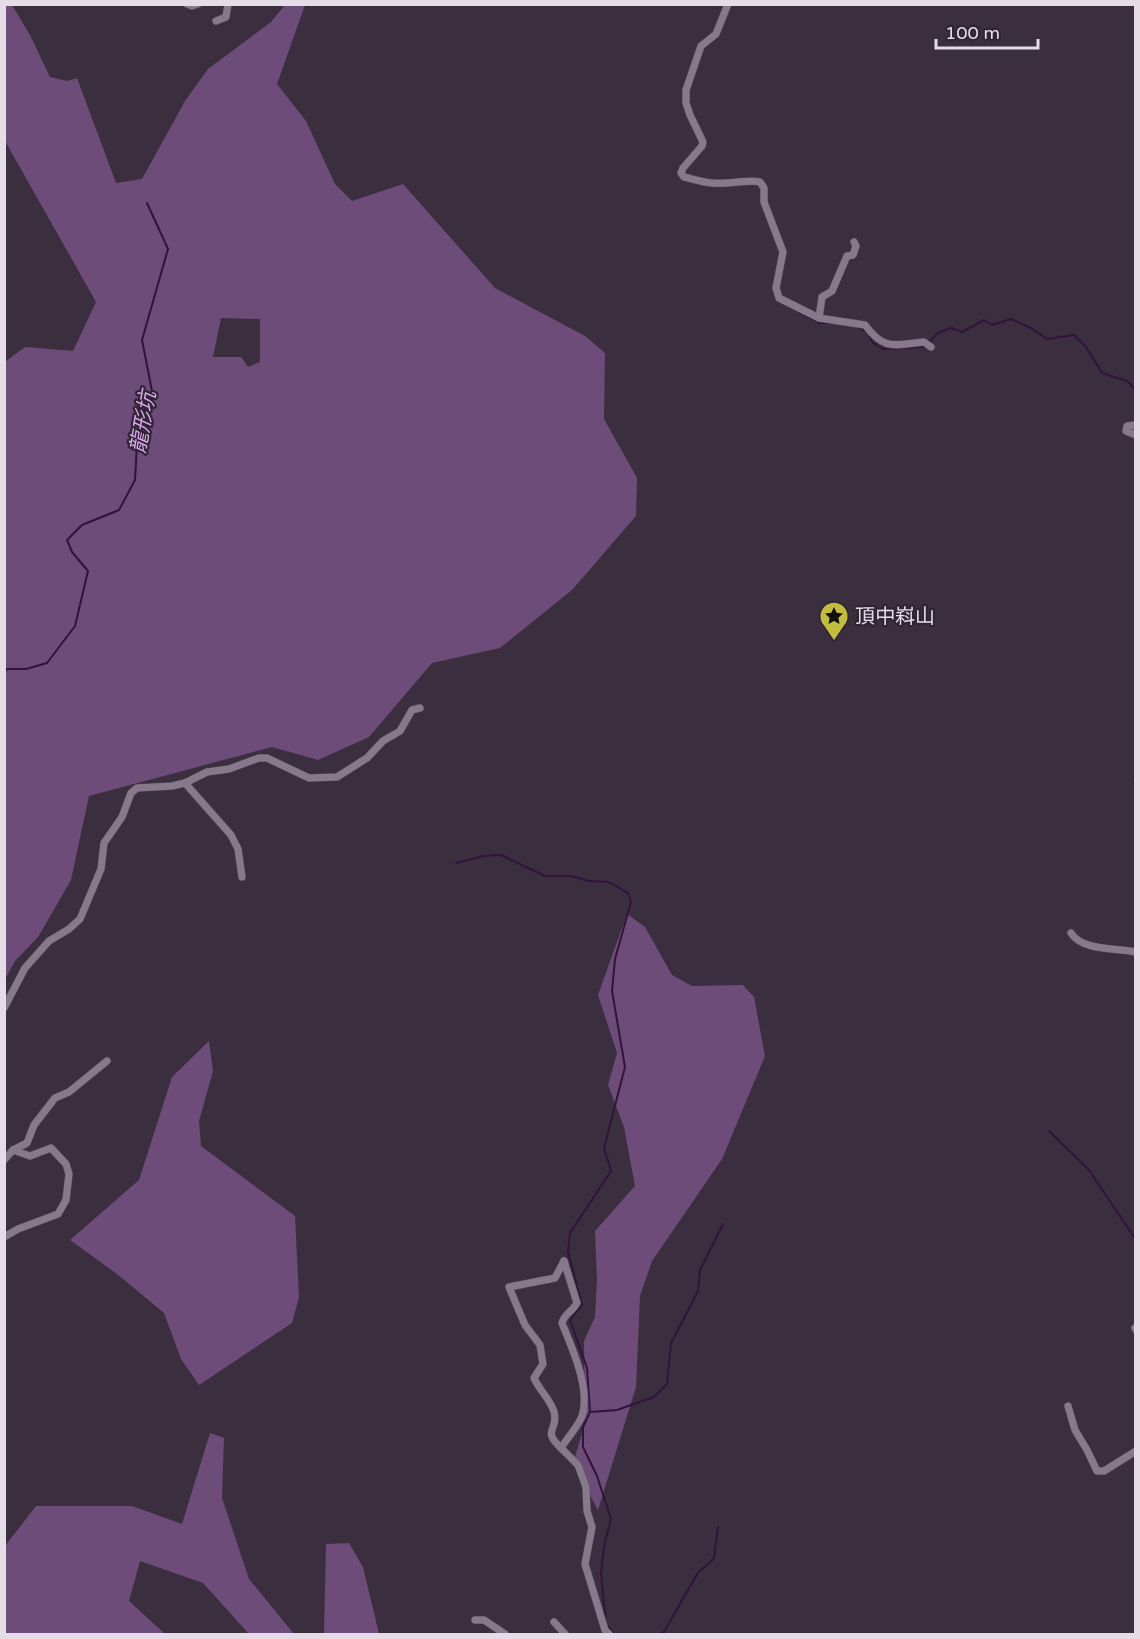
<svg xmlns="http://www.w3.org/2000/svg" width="1140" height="1639" viewBox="0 0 1140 1639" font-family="'Varela Round','Noto Sans TC',sans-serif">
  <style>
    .forest { fill: #6d4c79; fill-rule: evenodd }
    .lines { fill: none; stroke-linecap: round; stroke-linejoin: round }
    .stream { stroke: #31133b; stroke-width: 2 }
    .minor-casing { stroke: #584e5b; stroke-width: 8 }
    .minor { stroke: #87798b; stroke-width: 7 }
    .labels { text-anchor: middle; stroke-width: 4.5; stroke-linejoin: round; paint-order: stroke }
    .poi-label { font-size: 20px; fill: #e4dde7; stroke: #302534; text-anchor: start }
    .water-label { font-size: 21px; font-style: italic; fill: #dba7ed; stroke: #302534 }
  </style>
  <rect width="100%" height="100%" fill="#3b2f3f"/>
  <!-- forest -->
  <g class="forest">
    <path d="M 5,4 L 12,5 L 30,35 L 50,77 L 67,81 L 77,78 L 116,183 L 142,179 L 185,101 L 208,69 L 271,22 L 285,5 L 305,5 L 277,84 L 306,121 L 335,184 L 352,201 L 403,184 L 495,288 L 585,336 L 605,353 L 604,419 L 637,478 L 636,516 L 572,590 L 500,648 L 432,663 L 369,737 L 318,760 L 272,747 L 89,796 L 71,880 L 38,937 L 15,961 L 5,979 L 5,362 L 25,347 L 73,351 L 96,302 L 5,141 ZM 221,318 L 260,319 L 260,362 L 248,367 L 241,357 L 213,357 Z"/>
    <polygon points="627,914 645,927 672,975 692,986 743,985 754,997 765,1056 722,1159 652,1261 640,1296 636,1387 598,1510 573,1464 585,1423 584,1341 595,1317 597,1280 595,1231 635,1186 624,1127 608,1085 617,1053 598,995"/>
    <polygon points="209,1041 213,1071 199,1121 201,1146 295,1216 299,1297 292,1323 199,1385 181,1359 164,1313 117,1274 70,1240 139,1180 172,1077"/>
    <polygon points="210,1433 224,1438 222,1498 249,1579 294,1634 249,1634 203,1583 140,1561 129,1601 165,1634 5,1634 5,1546 36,1506 132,1506 182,1524"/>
    <polygon points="349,1543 363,1567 379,1634 324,1634 326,1544"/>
  </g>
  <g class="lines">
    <!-- stream -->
    <g class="stream">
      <polyline points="798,311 820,323 834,323"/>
      <polyline points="858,327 867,332 873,343 883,349 924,347 938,333 951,328 962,332 984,320 992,325 1011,319 1031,328 1047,339 1074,335 1086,347 1102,373 1127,381 1136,390"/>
      <polyline points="4,672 7,669 26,669 47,663 75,626 88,571 72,552 67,540 82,525 119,510 135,480 138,425 152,391 142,340 168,249 147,203"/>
      <polyline points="1134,777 1136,778"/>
      <polyline points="456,863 483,856 501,855 545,876 571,876 589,881 609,882 628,893 631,902 615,959 612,991 625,1067 604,1148 611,1171 570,1233 568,1252 582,1305 570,1320 587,1368 590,1412 583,1427 583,1447 597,1476 611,1519 604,1546 601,1573 606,1624 614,1634"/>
      <polyline points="1049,1131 1089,1170 1136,1240"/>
      <polyline points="590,1412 617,1410 654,1397 667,1384 671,1343 698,1291 700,1270 723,1224"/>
      <polyline points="659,1634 664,1632 697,1574 714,1558 718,1527"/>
    </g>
    <!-- minor casing -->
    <g class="minor-casing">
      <g id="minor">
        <polyline points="187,4 192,6 198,4"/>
        <path d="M 728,4 L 716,34 L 701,46 L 686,90 L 686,103 L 690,115 L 703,142 L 702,146 L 683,168 L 681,173 L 684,177 C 693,179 702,182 712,183 C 725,185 750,179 760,182 L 764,188 L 764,202 L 783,252 L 776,288 L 779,298 L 819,318 L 865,325 C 884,351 895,345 924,342 L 931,347"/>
        <polyline points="216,21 226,17 228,4"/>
        <polyline points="819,318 822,297 832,291 847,256 853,255 856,246 854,242"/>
        <polyline points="1136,425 1127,426 1126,431 1136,435"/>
        <polyline points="185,783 231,835 238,849 242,877"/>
        <path d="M 1071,933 C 1082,951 1116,948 1136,952"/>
        <polyline points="4,1008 25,968 49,941 69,929 80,919 101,869 104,843 122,817 131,793 137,788 172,786 185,783 207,772 229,769 259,758 267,758 309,778 337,777 367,758 383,741 400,731 412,710 420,708"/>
        <polyline points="4,1160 13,1150 27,1143 34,1125 55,1098 69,1092 107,1061"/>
        <polyline points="4,1237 18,1229 58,1214 66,1200 69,1174 66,1164 51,1148 30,1156 13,1150"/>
        <path d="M 564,1261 L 577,1303 C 573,1311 564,1314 562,1323 C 572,1348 591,1389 582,1416 C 578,1427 567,1438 561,1448 L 578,1465 L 586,1487 L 587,1511 L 592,1527 L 585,1564 L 605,1630 L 609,1634"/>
        <polyline points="1135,1328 1136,1330"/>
        <polyline points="1068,1406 1075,1430 1087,1450 1097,1471 1104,1471 1136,1451"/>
        <path d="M 561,1448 C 541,1429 559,1431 554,1412 C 551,1400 539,1390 534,1378 L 543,1364 L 540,1345 L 525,1325 L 509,1287 L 555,1278 L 564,1261"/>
        <polyline points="475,1620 484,1620 505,1634"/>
        <polyline points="554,1622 565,1634"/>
      </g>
    </g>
    <!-- minor -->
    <use href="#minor" class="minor"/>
  </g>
  <!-- icons -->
  <defs>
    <g id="sight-pin" transform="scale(1.5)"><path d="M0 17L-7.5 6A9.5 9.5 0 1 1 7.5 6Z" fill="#c2bd3f" stroke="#302534"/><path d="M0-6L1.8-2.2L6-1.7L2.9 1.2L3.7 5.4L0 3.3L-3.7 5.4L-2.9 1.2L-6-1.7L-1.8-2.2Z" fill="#111"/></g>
  </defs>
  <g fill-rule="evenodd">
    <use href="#sight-pin" x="834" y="616"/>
  </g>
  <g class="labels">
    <!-- poi labels -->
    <g class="poi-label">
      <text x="855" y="623">頂中嵙山</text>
    </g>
    <!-- water labels -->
    <g class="water-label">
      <text transform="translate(143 422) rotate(-80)" y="7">龍形坑</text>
    </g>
  </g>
  <!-- border -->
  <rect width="1140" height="1639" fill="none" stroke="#e4dde7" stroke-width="12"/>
  <!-- scale -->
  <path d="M936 39v9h102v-9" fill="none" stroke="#e4dde7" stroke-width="3"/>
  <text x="945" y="39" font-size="18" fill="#e4dde7" stroke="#302534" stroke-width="4.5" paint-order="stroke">100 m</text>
</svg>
